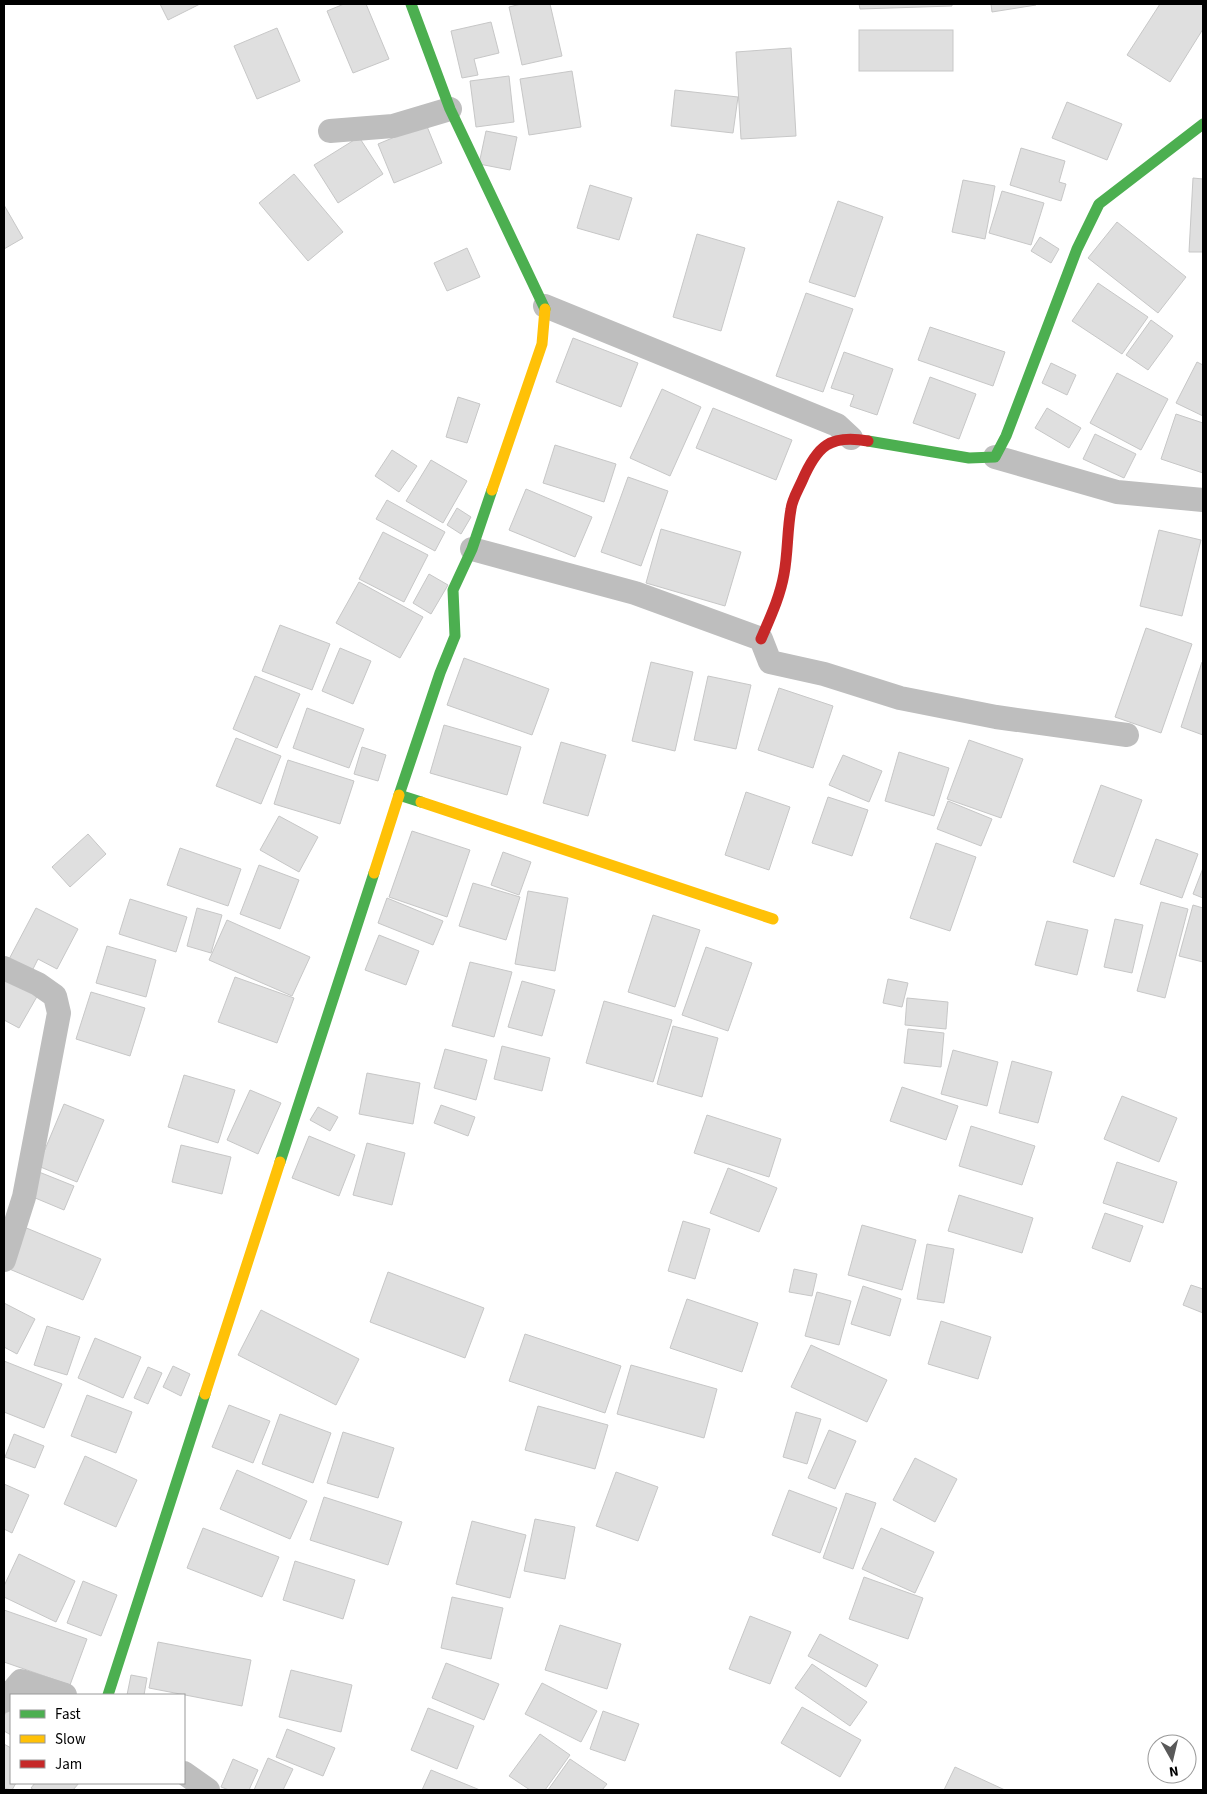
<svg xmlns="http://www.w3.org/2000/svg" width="1207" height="1794" viewBox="0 0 1207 1794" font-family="'Source Sans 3',sans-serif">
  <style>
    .building { fill: #dfdfdf; stroke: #c7c7c7 }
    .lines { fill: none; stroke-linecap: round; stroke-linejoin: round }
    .street { stroke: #bebebe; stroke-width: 24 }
    .fast { stroke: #4caf50; stroke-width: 11 }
    .slow { stroke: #ffc107; stroke-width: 11 }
    .jam { stroke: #c62828; stroke-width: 11 }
  </style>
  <rect width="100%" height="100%" fill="#fff"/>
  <!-- building -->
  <g class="building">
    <polygon points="160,4 200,4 168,20"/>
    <polygon points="344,4 366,4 389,59 353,73 327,11"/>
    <polygon points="521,4 550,4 562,56 522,65 509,7"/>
    <polygon points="859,4 952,4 952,6 860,9"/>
    <polygon points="991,4 1036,4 1036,5 992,12"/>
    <polygon points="1160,4 1203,4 1203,29 1170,82 1127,55"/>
    <polygon points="491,22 499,53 474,59 478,75 462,78 451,31"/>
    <polygon points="277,28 300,81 257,99 234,46"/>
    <rect x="859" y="30" width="94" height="41"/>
    <polygon points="791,48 796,136 741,139 736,52"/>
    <polygon points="572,71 581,127 529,135 520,79"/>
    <polygon points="509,76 514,122 476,127 470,81"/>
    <polygon points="675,90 738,97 733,133 671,126"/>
    <polygon points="1067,102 1122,124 1107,160 1052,138"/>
    <polygon points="426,124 442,163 394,183 378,144"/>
    <polygon points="486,131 517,137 510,170 479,164"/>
    <polygon points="359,137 383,174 338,203 314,165"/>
    <polygon points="1021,148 1065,161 1059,182 1066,184 1061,201 1010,185"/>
    <polygon points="294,174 343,232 308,261 259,203"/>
    <polygon points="1193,178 1203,179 1203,252 1189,252"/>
    <polygon points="963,180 995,186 985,239 952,232"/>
    <polygon points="590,185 632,198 619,240 577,228"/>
    <polygon points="1002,191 1044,203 1031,245 989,233"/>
    <polygon points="838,201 883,217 855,297 809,282"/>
    <polygon points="4,205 23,238 4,249"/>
    <polygon points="1117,222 1186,277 1158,313 1088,258"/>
    <polygon points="697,234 745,248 721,331 673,317"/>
    <polygon points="1040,237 1059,249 1051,263 1031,251"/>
    <polygon points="467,248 480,277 447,291 434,263"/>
    <polygon points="1098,283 1148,317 1122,354 1072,321"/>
    <polygon points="806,293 853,309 823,392 776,376"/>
    <polygon points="1151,320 1173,336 1148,370 1126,355"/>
    <polygon points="930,327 1005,352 993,386 918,360"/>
    <polygon points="573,338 638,363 621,407 556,382"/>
    <polygon points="844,352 893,369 877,415 850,406 854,395 831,388"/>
    <polygon points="1197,362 1203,365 1203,416 1176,403"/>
    <polygon points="1051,363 1076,375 1067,395 1042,383"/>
    <polygon points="1117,373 1168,399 1141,450 1090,423"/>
    <polygon points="930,377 976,394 959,439 913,423"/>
    <polygon points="662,389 701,407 670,476 630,458"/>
    <polygon points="458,397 480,404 467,443 446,437"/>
    <polygon points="713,408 792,440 776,480 696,448"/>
    <polygon points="1047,408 1081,428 1069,448 1035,428"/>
    <polygon points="1176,414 1203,423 1203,473 1161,459"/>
    <polygon points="1095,434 1136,454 1124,478 1083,459"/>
    <polygon points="555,445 616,464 604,502 543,483"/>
    <polygon points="392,450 417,466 399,492 375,476"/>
    <polygon points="431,460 467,481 443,523 406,501"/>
    <polygon points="628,477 668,491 641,566 601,552"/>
    <polygon points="526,489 592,517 575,557 509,530"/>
    <polygon points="387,500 445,532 435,551 376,519"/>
    <polygon points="457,508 471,517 461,534 447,525"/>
    <polygon points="661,529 741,552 725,606 646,583"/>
    <polygon points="1159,530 1201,540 1182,616 1140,606"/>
    <polygon points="383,532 428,555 404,602 359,579"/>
    <polygon points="429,574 448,585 431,614 413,603"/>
    <polygon points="359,582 423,617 400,658 336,623"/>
    <polygon points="280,625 330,644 312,690 262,671"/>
    <polygon points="1146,628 1192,644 1161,733 1115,717"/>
    <polygon points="340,648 371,661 353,704 322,691"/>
    <polygon points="464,658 549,689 532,735 447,705"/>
    <polygon points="651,662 693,672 675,751 632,741"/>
    <polygon points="1202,662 1203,663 1203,735 1181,727"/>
    <polygon points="255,676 300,694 277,748 233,729"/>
    <polygon points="708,676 751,685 736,749 694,740"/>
    <polygon points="779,688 833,706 813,768 758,750"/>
    <polygon points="307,708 364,729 349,768 293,748"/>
    <polygon points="444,725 521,747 507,795 430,773"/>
    <polygon points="236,738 281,756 261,804 216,786"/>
    <polygon points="969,740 1023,759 1001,818 947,799"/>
    <polygon points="561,742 606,755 588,816 543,803"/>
    <polygon points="362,747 386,755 378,781 354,774"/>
    <polygon points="899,752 949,768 934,816 885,801"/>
    <polygon points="843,755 882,771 869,802 829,785"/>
    <polygon points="288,760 354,781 340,824 274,804"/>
    <polygon points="1101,785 1142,800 1114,877 1073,862"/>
    <polygon points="746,792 790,807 769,870 725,855"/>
    <polygon points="828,797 868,810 852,856 812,843"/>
    <polygon points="948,801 992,819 981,846 937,829"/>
    <polygon points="279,816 318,837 299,872 260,850"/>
    <polygon points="412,831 470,850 447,917 389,897"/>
    <polygon points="88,834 106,854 70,887 52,867"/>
    <polygon points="1156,839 1198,854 1182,898 1140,884"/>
    <polygon points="936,843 976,857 950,931 910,918"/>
    <polygon points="180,848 241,869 228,906 167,885"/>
    <polygon points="503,852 531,862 519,895 491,885"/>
    <polygon points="259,865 299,880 280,929 240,914"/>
    <polygon points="1203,868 1203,898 1193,894"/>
    <polygon points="473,883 520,897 506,940 459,926"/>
    <polygon points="528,891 568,898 555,971 515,964"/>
    <polygon points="387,898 443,921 433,945 378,923"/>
    <polygon points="130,899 187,917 176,952 119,934"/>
    <polygon points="1161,902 1188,909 1165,998 1137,991"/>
    <polygon points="1193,905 1203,908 1203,962 1179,956"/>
    <polygon points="36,908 78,929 57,969 38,959 30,975 7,963"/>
    <polygon points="197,908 222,915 211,953 187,946"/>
    <polygon points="653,915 700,930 675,1007 628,992"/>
    <polygon points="1115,919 1143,925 1132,973 1104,967"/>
    <polygon points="227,920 310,957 292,996 209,960"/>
    <polygon points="1047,921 1088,930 1077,975 1035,965"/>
    <polygon points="379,935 419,951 406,985 365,970"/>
    <polygon points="107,946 156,960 146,997 96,983"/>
    <polygon points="706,947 752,963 728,1031 682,1015"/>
    <polygon points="470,962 512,972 494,1037 452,1026"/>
    <polygon points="4,974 39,993 19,1028 4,1020"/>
    <polygon points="235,977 294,998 277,1043 218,1022"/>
    <polygon points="888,979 908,983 902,1007 883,1003"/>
    <polygon points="522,981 555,990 542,1036 508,1027"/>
    <polygon points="91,992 145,1008 130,1056 76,1039"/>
    <polygon points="907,998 948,1002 946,1029 905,1025"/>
    <polygon points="604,1001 672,1020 653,1082 586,1063"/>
    <polygon points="673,1026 718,1038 702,1097 657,1084"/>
    <polygon points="908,1029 944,1033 941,1067 904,1063"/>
    <polygon points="502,1046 550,1058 542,1091 494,1079"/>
    <polygon points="445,1049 487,1060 476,1100 434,1088"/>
    <polygon points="953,1050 998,1062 987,1106 941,1094"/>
    <polygon points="1012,1061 1052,1072 1038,1123 999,1113"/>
    <polygon points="367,1073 420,1083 413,1124 359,1114"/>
    <polygon points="184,1075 235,1090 218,1143 168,1127"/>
    <polygon points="902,1087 958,1106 946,1140 890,1121"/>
    <polygon points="250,1090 281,1103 258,1154 227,1140"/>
    <polygon points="1122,1096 1177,1118 1159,1162 1104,1139"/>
    <polygon points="64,1104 104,1120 77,1182 38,1166"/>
    <polygon points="441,1105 475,1117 468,1136 434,1123"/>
    <polygon points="318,1107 338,1117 330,1131 310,1120"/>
    <polygon points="707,1115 781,1139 769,1177 694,1153"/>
    <polygon points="971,1126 1035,1146 1022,1185 959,1166"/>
    <polygon points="309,1136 355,1155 339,1196 292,1178"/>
    <polygon points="367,1143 405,1153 392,1205 353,1195"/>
    <polygon points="181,1145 231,1157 222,1194 172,1182"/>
    <polygon points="1117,1162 1177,1182 1163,1223 1103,1203"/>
    <polygon points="728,1168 777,1188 759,1232 710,1213"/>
    <polygon points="39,1172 74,1186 64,1210 28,1195"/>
    <polygon points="959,1195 1033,1218 1022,1253 948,1231"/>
    <polygon points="1105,1213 1143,1226 1130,1262 1092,1248"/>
    <polygon points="683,1221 710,1229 695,1279 668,1271"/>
    <polygon points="862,1225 916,1240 902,1290 848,1275"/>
    <polygon points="24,1227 101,1259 83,1300 7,1268"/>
    <polygon points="927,1244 954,1249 944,1303 917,1299"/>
    <polygon points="794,1269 817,1274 812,1296 789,1292"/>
    <polygon points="388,1272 484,1308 465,1358 370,1322"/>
    <polygon points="1191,1285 1203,1289 1203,1313 1183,1305"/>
    <polygon points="863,1286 901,1299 890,1336 851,1324"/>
    <polygon points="817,1292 851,1301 839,1345 805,1336"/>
    <polygon points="687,1299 758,1323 742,1372 670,1348"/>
    <polygon points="4,1303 35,1319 17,1354 4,1347"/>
    <polygon points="261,1310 359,1359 336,1405 238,1355"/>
    <polygon points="941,1321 991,1337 978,1379 928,1364"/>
    <polygon points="47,1326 80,1337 67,1375 34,1365"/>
    <polygon points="525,1334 621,1366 605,1413 509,1381"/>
    <polygon points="95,1338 141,1357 123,1398 78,1378"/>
    <polygon points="811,1345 887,1380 867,1422 791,1387"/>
    <polygon points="4,1361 62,1384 44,1428 4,1412"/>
    <polygon points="631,1365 717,1389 704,1438 617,1414"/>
    <polygon points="173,1366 190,1374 181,1396 163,1387"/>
    <polygon points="148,1367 162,1373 148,1404 134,1398"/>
    <polygon points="87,1395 132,1412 116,1453 71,1436"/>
    <polygon points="229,1405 270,1421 253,1463 212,1447"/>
    <polygon points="538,1406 608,1425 595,1469 525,1450"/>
    <polygon points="796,1412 821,1419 807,1464 783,1457"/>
    <polygon points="280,1414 331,1433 313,1483 262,1464"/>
    <polygon points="829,1430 856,1441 835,1489 808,1478"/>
    <polygon points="343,1432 394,1448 378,1498 327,1483"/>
    <polygon points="14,1434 44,1446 35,1468 5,1457"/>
    <polygon points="85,1456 137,1480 116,1527 64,1504"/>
    <polygon points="915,1458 957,1479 935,1522 893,1500"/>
    <polygon points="237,1470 307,1501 290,1539 220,1509"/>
    <polygon points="616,1472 658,1487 638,1541 596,1526"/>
    <polygon points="4,1484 29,1495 12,1533 4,1529"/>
    <polygon points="789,1490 837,1508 820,1553 772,1535"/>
    <polygon points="846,1493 876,1503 853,1569 823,1558"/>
    <polygon points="324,1497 402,1522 388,1565 310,1540"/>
    <polygon points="535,1519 575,1527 565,1579 524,1571"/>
    <polygon points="472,1521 526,1535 510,1598 456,1584"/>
    <polygon points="203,1528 279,1557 262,1597 187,1568"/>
    <polygon points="881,1528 934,1552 915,1593 862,1569"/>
    <polygon points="19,1554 75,1581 56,1622 4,1597 4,1586"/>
    <polygon points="295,1561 355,1580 343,1619 283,1600"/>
    <polygon points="864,1577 923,1598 908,1639 849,1619"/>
    <polygon points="83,1581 117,1595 101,1636 67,1623"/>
    <polygon points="452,1597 503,1608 491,1659 441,1648"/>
    <polygon points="4,1610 87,1639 70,1685 4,1662"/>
    <polygon points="750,1616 791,1632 770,1684 729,1669"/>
    <polygon points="560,1625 621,1644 607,1689 545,1670"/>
    <polygon points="820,1634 878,1665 866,1687 808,1656"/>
    <polygon points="158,1642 251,1660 242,1706 149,1688"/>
    <polygon points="446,1663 499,1684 484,1720 432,1698"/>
    <polygon points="812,1664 867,1702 850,1726 795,1688"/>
    <polygon points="291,1670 352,1685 341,1732 279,1717"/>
    <polygon points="131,1675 147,1678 144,1695 127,1695"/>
    <polygon points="542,1683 597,1711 581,1742 525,1714"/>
    <polygon points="11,1702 11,1735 4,1731 4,1716"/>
    <polygon points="802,1707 861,1740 840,1777 781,1743"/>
    <polygon points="428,1708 474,1726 457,1769 411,1750"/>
    <polygon points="603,1711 639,1724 625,1761 590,1749"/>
    <polygon points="287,1729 335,1748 323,1776 276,1757"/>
    <polygon points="540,1734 570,1755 545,1790 530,1790 509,1776"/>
    <polygon points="4,1744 11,1748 11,1783 16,1783 12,1790 4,1788"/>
    <polygon points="268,1758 293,1769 283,1790 254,1790"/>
    <polygon points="233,1759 258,1770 249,1790 229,1790 221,1787"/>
    <polygon points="570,1759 607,1784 602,1790 548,1790"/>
    <polygon points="955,1767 1005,1790 944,1790"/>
    <polygon points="431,1770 480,1790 422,1790"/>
    <polygon points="35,1783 79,1783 73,1790 34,1790 31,1788"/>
  </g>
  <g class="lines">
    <!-- street -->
    <g class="street">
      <polyline points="330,131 393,126 450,109"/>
      <polyline points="545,306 837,425 851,438"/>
      <polyline points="995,457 1117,492 1203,500"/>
      <polyline points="472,549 635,593 761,639 770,662 824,674 900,698 996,717 1127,735"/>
      <polyline points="4,968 38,984 55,996 59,1013 24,1197 4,1260"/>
      <polyline points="4,1701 21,1681 65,1695"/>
      <polyline points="184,1773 208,1790"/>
    </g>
    <!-- fast -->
    <g class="fast">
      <polyline points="411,4 450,109 545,309"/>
      <polyline points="868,441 969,458 995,457 1006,436 1077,249 1099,204 1203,124"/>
      <polyline points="421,802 399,795 440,673 455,636 453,590 472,549 492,490"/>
      <polyline points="280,1162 374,873"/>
      <polyline points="108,1695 205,1394"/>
    </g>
    <!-- slow -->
    <g class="slow">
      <polyline points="492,490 542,344 545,309"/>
      <polyline points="421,802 773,919"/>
      <polyline points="374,873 399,795"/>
      <polyline points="205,1394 280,1162"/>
    </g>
    <!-- jam -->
    <path class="jam" d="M 761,639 C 770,618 780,597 784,574 C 788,553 787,531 791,509 C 792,500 798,490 802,481 C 817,446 830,434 868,441"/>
  </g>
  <!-- border -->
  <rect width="1207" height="1794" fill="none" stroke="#000000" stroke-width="10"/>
  <!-- legend -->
  <rect x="10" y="1694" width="175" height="90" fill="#ffffff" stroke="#999999"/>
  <rect x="20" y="1710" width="25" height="8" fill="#4caf50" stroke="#999999"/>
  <text x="55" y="1719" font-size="15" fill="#000000">Fast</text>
  <rect x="20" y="1735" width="25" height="8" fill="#ffc107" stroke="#999999"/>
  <text x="55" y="1744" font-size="15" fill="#000000">Slow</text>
  <rect x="20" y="1760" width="25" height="8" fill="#c62828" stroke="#999999"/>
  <text x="55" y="1769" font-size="15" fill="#000000">Jam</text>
  <!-- north arrow -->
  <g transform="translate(1172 1759) rotate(172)"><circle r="24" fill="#ffffff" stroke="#999999"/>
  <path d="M0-4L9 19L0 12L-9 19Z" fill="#595959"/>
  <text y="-8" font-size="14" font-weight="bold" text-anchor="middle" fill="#000000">N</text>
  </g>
</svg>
